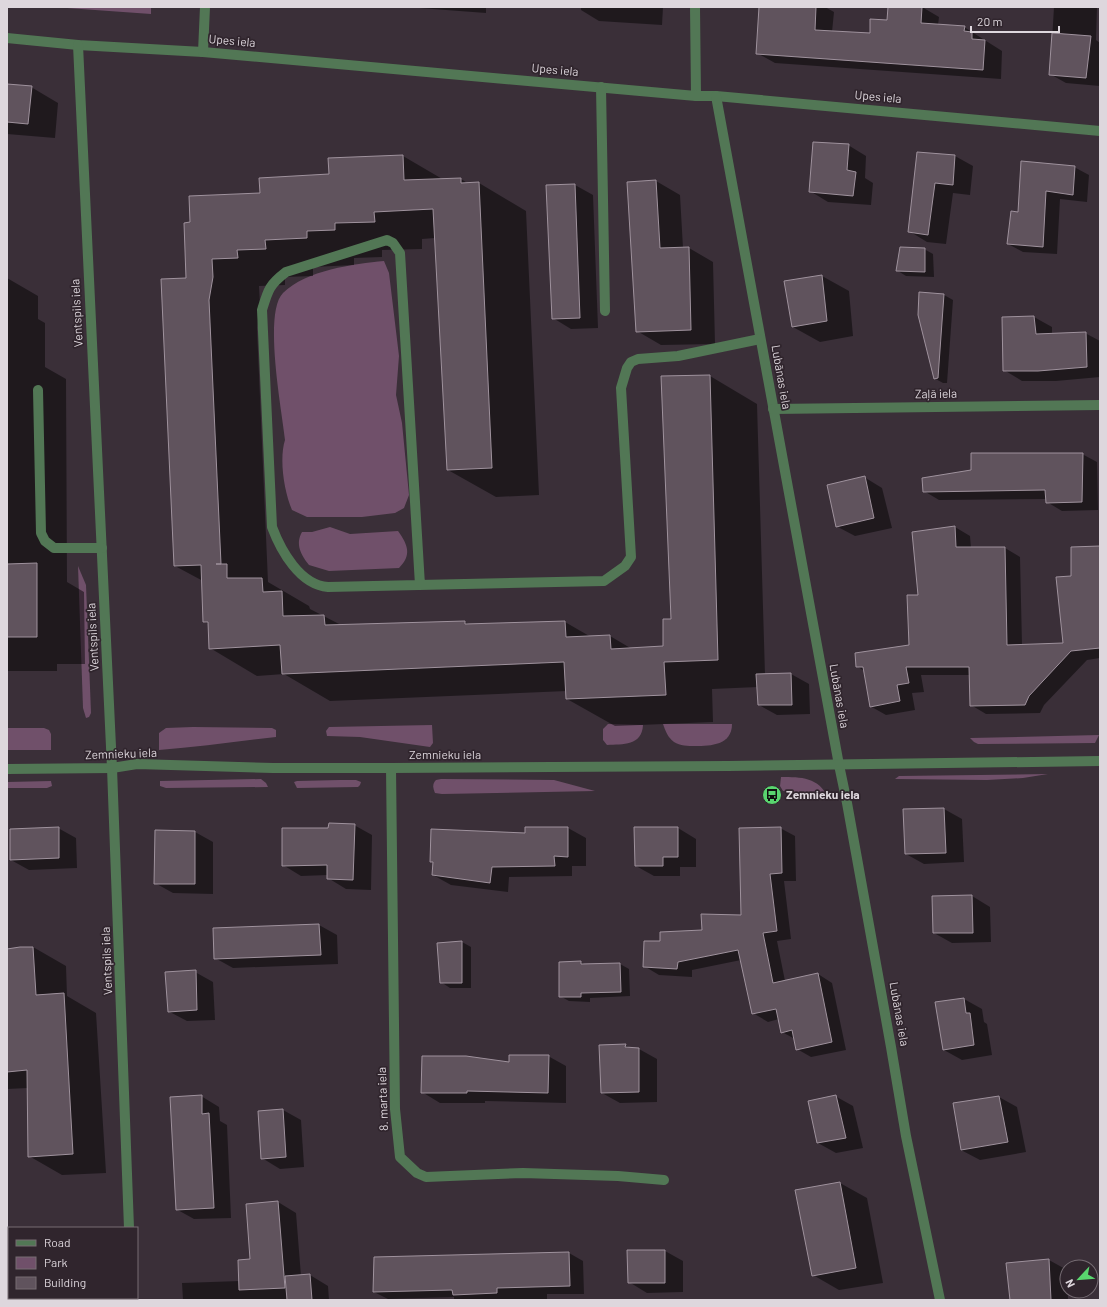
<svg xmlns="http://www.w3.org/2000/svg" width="1107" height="1307" viewBox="0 0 1107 1307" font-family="Barlow,sans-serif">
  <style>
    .green { fill: #70506a }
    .shadow { fill: #0007 }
    .building { fill: #60535d; stroke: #9f929d }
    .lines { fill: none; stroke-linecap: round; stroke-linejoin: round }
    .minor { stroke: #527755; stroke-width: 10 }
    .labels { text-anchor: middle; stroke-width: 3.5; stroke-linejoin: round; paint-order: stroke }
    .street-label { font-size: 12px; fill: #ded7dd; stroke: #30252d }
    .poi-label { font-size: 12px; font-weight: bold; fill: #ded7dd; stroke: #30252d; text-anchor: start }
  </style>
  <rect width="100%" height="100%" fill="#3a2f38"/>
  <!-- green -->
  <g class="green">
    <polygon points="53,7 151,7 151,14"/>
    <path d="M 384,261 L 389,273 L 399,356 L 396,395 L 402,423 L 409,495 L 404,508 L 395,513 L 362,517 L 307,517 L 292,510 C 284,491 279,459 285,440 C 282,411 263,313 283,293 C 306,270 354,264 384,261 Z"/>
    <path d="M 330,527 L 350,534 L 398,531 C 408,545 412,555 399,568 L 329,571 L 309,565 C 301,555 295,544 302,532 L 312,532 Z"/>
    <polygon points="78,566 86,585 91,713 89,717 86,718 83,708"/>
    <path d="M 608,724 L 643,725 C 642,746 623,744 607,745 L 603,740 L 603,729 Z"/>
    <path d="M 663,724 L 732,724 C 732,745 711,746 695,746 C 688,746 680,746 674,742 C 668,738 665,730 663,724 Z"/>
    <polygon points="432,725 433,743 430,747 360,737 327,736 326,731 329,727"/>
    <path d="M 193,727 L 272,728 L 276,730 L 276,737 C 237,741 198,747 159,750 L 159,733 L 166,728 Z"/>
    <polygon points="7,728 44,728 49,730 51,734 51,750 7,750"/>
    <polygon points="1099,735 1095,743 978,744 974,742 970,738"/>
    <polygon points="1048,774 1023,778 987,780 895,779 899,776"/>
    <path d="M 781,777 C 801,777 819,777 828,798 L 817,799 L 805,793 L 783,791 L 780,786 Z"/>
    <polygon points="261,779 266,783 268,787 166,788 160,786 160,781"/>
    <path d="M 441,779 L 554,780 L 595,791 L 442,794 L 435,793 C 433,788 432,784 436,780 Z"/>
    <polygon points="340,780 356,780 361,782 360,785 358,787 297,788 294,782 297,781"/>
    <polygon points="51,781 52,786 47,788 7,788 7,782"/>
  </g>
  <!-- shadow -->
  <g class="shadow">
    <polygon points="406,7 486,7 486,13"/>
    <polygon points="581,7 663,7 662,25 599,21 581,10"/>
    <polygon points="760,7 825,7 834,12 832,32 871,34 888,21 889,7 922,7 939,17 938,25 964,27 1002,51 1001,79 775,63 757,53"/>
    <polygon points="1054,7 1097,7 1096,40 1100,43 1100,86 1066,83 1050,74"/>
    <polygon points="7,85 31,87 58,103 55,138 7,134"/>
    <polygon points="848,145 866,156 865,178 873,183 871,205 828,202 810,191"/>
    <polygon points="918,153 955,156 973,166 970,195 953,193 946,244 927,242 909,231"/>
    <polygon points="403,156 444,180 461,179 469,184 479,183 526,211 539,495 496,497 448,470 435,238 422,239 422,249 382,250 382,257 354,258 354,265 313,267 313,276 285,277 285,285 259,286 260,305 257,328 268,582 309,606 310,609 341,625 465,622 471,625 565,622 591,637 610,636 632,649 664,647 672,620 710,376 757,404 765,675 791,674 809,684 810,714 777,715 759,705 758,687 712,689 713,722 615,726 567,699 567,691 330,701 284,674 257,676 210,648 209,624 204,622 203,581 175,566 191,223 261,194"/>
    <polygon points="1074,167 1089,175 1087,202 1060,199 1057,254 1023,252 1008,244 1019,213"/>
    <polygon points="656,181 680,195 683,248 689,248 713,262 715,344 661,345 637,331"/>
    <polygon points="575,185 593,195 598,328 571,329 553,318"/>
    <polygon points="924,249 933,254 934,277 906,276 898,271"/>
    <polygon points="822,276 849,291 853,336 820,342 793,327 785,282"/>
    <polygon points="7,278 38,296 38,319 45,323 45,367 66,379 67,582 84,592 85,664 57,664 57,671 7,671"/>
    <polygon points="920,293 944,295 953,300 947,383 943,383 934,378"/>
    <polygon points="1034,317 1052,327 1052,335 1085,333 1100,341 1100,377 1056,381 1022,381 1004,370"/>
    <polygon points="1082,454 1097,462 1098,510 1062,511 1047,502 1046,499 939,500 924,491"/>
    <polygon points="864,477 882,488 892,528 855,536 836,526"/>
    <polygon points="955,527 970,536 971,548 1005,548 1020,557 1022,645 1064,644 1072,577 1100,547 1100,658 1087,660 1044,705 1040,713 986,714 971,705 970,675 921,675 924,692 912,693 915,710 886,715 870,706 864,671 857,666 910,646 919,596"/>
    <polygon points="944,809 962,819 964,862 924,864 906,854"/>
    <polygon points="354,825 372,835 371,890 346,889 328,878 328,875 301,876 283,865 329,829"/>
    <polygon points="58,828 76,838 77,868 29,870 11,860"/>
    <polygon points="526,828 568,828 586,838 586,866 572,866 572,876 509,877 508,892 451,885 433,875 434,863 431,862 526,834"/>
    <polygon points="678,828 696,839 696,867 680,867 680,876 654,876 636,866"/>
    <polygon points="780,828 795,836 796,881 784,881 791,939 777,941 785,981 818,974 832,983 846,1050 811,1057 797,1049 795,1039 782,1032 779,1019 768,1022 753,1013 741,960 692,970 692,977 659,975 644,966 661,941 703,931 742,916"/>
    <polygon points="195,832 213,842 213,894 173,893 155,883"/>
    <polygon points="972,896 990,907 991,942 952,943 934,933 933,897"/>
    <polygon points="319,925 337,935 338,964 233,968 215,958"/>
    <polygon points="462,942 471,947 471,988 450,988 441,982"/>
    <polygon points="33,947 66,966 67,996 96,1013 106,1173 62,1175 29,1156 28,1088 7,1089 7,950"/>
    <polygon points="581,962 586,965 620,964 629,969 630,996 590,998 590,1002 569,1001 560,996 560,963"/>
    <polygon points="195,972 213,982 215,1020 187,1021 168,1011"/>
    <polygon points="964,999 982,1009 984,1022 987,1024 992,1055 962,1060 944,1050 936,1003"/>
    <polygon points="625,1045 631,1048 639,1049 657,1059 657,1102 620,1103 602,1093"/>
    <polygon points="548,1056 566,1066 566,1103 485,1101 485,1103 440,1103 422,1092 510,1063"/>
    <polygon points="201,1096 219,1107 220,1121 227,1125 231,1218 194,1219 176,1209"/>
    <polygon points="835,1096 853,1106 863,1148 836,1153 818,1143"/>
    <polygon points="999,1097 1017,1107 1026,1152 980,1160 961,1150 954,1104"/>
    <polygon points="283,1110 301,1120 304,1167 280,1169 262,1158"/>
    <polygon points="840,1183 867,1198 883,1283 839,1290 813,1275"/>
    <polygon points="278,1202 296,1213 301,1276 310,1275 328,1286 329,1300 183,1300 182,1283 240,1281 251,1260 247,1205"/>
    <polygon points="665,1251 683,1261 683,1292 647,1293 629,1282"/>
    <polygon points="569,1253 583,1261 584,1294 547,1294 547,1300 454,1300 454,1297 388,1299 374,1292 375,1258"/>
    <polygon points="1049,1260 1067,1270 1068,1300 1011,1300"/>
  </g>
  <!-- building -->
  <g class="building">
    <polygon points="759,7 816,7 815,30 870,33 870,19 887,20 888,7 922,7 921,23 965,26 964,31 972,32 972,39 985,40 983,70 756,54"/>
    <polygon points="1052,33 1091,36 1086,78 1049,75"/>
    <polygon points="7,84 32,86 28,124 7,122"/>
    <polygon points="813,142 849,144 847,170 856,172 853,196 809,192"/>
    <polygon points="917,152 955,155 953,185 935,183 928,235 908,232"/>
    <polygon points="403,155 404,180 461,178 461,183 479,182 492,468 447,470 433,209 374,212 375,222 335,223 335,230 307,231 307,238 265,240 266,249 237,250 238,258 212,259 213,277 209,300 221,564 216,564 227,564 227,578 262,578 263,592 282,591 283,616 324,615 325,625 465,621 465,624 565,621 566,637 610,635 611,649 663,646 663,619 671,619 661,376 710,375 718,660 664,662 666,695 566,699 564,662 282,674 280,645 209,649 208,622 203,622 201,565 174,566 161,279 186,278 184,223 190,222 189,196 260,193 259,178 329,174 328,158"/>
    <polygon points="1021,161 1075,166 1073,195 1046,191 1043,247 1007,244 1011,211 1018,212"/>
    <polygon points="656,180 660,248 689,247 691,330 636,332 627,182"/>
    <polygon points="575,184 580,318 552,319 546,185"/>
    <polygon points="900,247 925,248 925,272 896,271"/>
    <polygon points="822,275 827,321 792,327 784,281"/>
    <polygon points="919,292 944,294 938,378 934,379 918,315"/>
    <polygon points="1034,316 1036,334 1086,332 1087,367 1038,371 1003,371 1002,317"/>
    <polygon points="971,453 1083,453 1082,502 1046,503 1045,490 923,492 922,478 971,470"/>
    <polygon points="865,476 874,518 836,527 827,485"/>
    <polygon points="955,526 956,547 1005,547 1007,645 1063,643 1056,577 1071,576 1071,547 1100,546 1100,648 1071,651 1029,696 1025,705 970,706 969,667 906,667 909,683 897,685 900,701 870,707 863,667 856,667 855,653 909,645 907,595 918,595 912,532"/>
    <polygon points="37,563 37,637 7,637 7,564"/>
    <polygon points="791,673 792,705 758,705 756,674"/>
    <polygon points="944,808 946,853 905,854 903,809"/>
    <polygon points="329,823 355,824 353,880 327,879 327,865 282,866 282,828 328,828"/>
    <polygon points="59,827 59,858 10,860 10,829"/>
    <polygon points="525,827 568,827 568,857 554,856 555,866 492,867 490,883 432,875 433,862 430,862 431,829 525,833"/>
    <polygon points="634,827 678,827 678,857 663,857 663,866 635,866"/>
    <polygon points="781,827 782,873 770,874 777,931 763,933 773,983 818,973 832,1042 796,1050 792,1030 781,1033 776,1009 752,1014 738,950 678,962 677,969 643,967 644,941 660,941 660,932 702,930 701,914 741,915 739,828"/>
    <polygon points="155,830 195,831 195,884 154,884"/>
    <polygon points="972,895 973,933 933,933 932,896"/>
    <polygon points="319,924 321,955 214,959 213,928"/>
    <polygon points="462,941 462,983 440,983 437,943"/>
    <polygon points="20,947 33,947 36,995 64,993 73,1154 28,1157 27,1070 7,1072 7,949"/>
    <polygon points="581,961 581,964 620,963 621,992 581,993 581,997 559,997 559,962"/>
    <polygon points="196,970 197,1010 168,1012 165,972"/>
    <polygon points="964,998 966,1013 970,1013 974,1045 943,1050 935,1002"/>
    <polygon points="626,1044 625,1047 639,1048 639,1092 601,1093 599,1045"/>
    <polygon points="509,1055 549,1055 548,1093 467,1091 467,1093 421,1093 422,1056 466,1056 509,1062"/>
    <polygon points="202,1095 202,1114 209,1113 214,1208 176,1210 170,1097"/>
    <polygon points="836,1095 846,1138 817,1143 808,1101"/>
    <polygon points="999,1096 1008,1142 961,1150 953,1103"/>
    <polygon points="283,1109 286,1157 261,1159 258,1111"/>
    <polygon points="840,1182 856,1268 812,1276 795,1190"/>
    <polygon points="278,1201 285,1288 239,1290 238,1260 250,1259 246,1204"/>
    <polygon points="627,1250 665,1250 665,1283 628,1283"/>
    <polygon points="569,1252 570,1286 497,1288 497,1293 453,1295 452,1290 373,1292 374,1257"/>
    <polygon points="1049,1259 1051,1300 1010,1300 1006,1263"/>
    <polygon points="310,1274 312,1300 287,1300 285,1276"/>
  </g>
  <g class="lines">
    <!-- minor -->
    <g class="minor">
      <polyline points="695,7 696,96"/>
      <polyline points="7,38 78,45 203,52 696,96 716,96 1100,131"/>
      <polyline points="78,45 112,768 129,1228"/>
      <polyline points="203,52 205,7"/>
      <polyline points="601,87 605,311"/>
      <polyline points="716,96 839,765 847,803 891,1047 906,1136 940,1300"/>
      <polyline points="38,390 41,533 45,541 54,548 102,548"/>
      <polyline points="773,409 1100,405"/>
      <path d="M 420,585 L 400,253 L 393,243 L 387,240 L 286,272 C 269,285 268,290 262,310 L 272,527 C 281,551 300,585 328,587 L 604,581 L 625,566 L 631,557 L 621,388 L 627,368 L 631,362 L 638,359 L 678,356 L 760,339"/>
      <polyline points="391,768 395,1109 400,1157 417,1173 426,1177 523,1173 618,1176 664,1180"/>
      <polyline points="7,769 112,768 137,764 273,768 391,768 728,766 1100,761"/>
      <polyline points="7,1291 9,1291"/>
      <polyline points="133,1298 133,1300"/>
    </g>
  </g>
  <!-- icons -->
  <defs>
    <g id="bus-disc" transform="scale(1)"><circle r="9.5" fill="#59d56f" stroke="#30252d"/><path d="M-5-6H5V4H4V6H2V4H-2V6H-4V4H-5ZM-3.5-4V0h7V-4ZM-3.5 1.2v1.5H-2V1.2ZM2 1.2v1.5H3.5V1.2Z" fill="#111"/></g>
  </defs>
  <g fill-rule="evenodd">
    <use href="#bus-disc" x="772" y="795"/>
  </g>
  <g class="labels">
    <!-- street labels -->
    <g class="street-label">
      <text transform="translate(232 41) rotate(5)" y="4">Upes iela</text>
      <text transform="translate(555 70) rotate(5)" y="4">Upes iela</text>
      <text transform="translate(878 97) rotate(5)" y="4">Upes iela</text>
      <text transform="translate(77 313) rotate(-93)" y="4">Ventspils iela</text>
      <text transform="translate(781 377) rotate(80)" y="4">Lubānas iela</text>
      <text transform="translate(936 394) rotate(-1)" y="4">Zaļā iela</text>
      <text transform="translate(93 637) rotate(-93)" y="4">Ventspils iela</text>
      <text transform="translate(839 696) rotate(80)" y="4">Lubānas iela</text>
      <text transform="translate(121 754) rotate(-2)" y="4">Zemnieku iela</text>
      <text x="445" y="759">Zemnieku iela</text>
      <text transform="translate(107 961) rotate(-92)" y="4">Ventspils iela</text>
      <text transform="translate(899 1014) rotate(80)" y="4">Lubānas iela</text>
      <text transform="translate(383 1099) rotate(-92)" y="4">8. marta iela</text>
    </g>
    <!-- poi labels -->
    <g class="poi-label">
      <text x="786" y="799">Zemnieku iela</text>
    </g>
  </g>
  <!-- border -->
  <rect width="1107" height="1307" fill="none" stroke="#ded7dd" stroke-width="16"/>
  <!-- legend -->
  <rect x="8" y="1227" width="130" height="72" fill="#30252d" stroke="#766c73"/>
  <rect x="16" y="1240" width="20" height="6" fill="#527755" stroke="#766c73"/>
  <text x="44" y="1247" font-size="12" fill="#ded7dd">Road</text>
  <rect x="16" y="1257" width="20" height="12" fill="#70506a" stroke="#766c73"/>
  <text x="44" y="1267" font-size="12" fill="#ded7dd">Park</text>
  <rect x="16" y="1277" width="20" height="12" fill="#60535d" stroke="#766c73"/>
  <text x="44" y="1287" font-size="12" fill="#ded7dd">Building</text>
  <!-- north arrow -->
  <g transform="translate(1079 1279) rotate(244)"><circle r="19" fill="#30252d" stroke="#766c73"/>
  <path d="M0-3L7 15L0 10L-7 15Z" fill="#59d56f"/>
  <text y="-6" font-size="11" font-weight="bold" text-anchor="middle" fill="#ded7dd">N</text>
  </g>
  <!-- scale -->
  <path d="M971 26v6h88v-6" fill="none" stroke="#ded7dd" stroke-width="2"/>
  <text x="977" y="26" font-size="12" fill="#ded7dd" stroke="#30252d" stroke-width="3" paint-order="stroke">20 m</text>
</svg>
